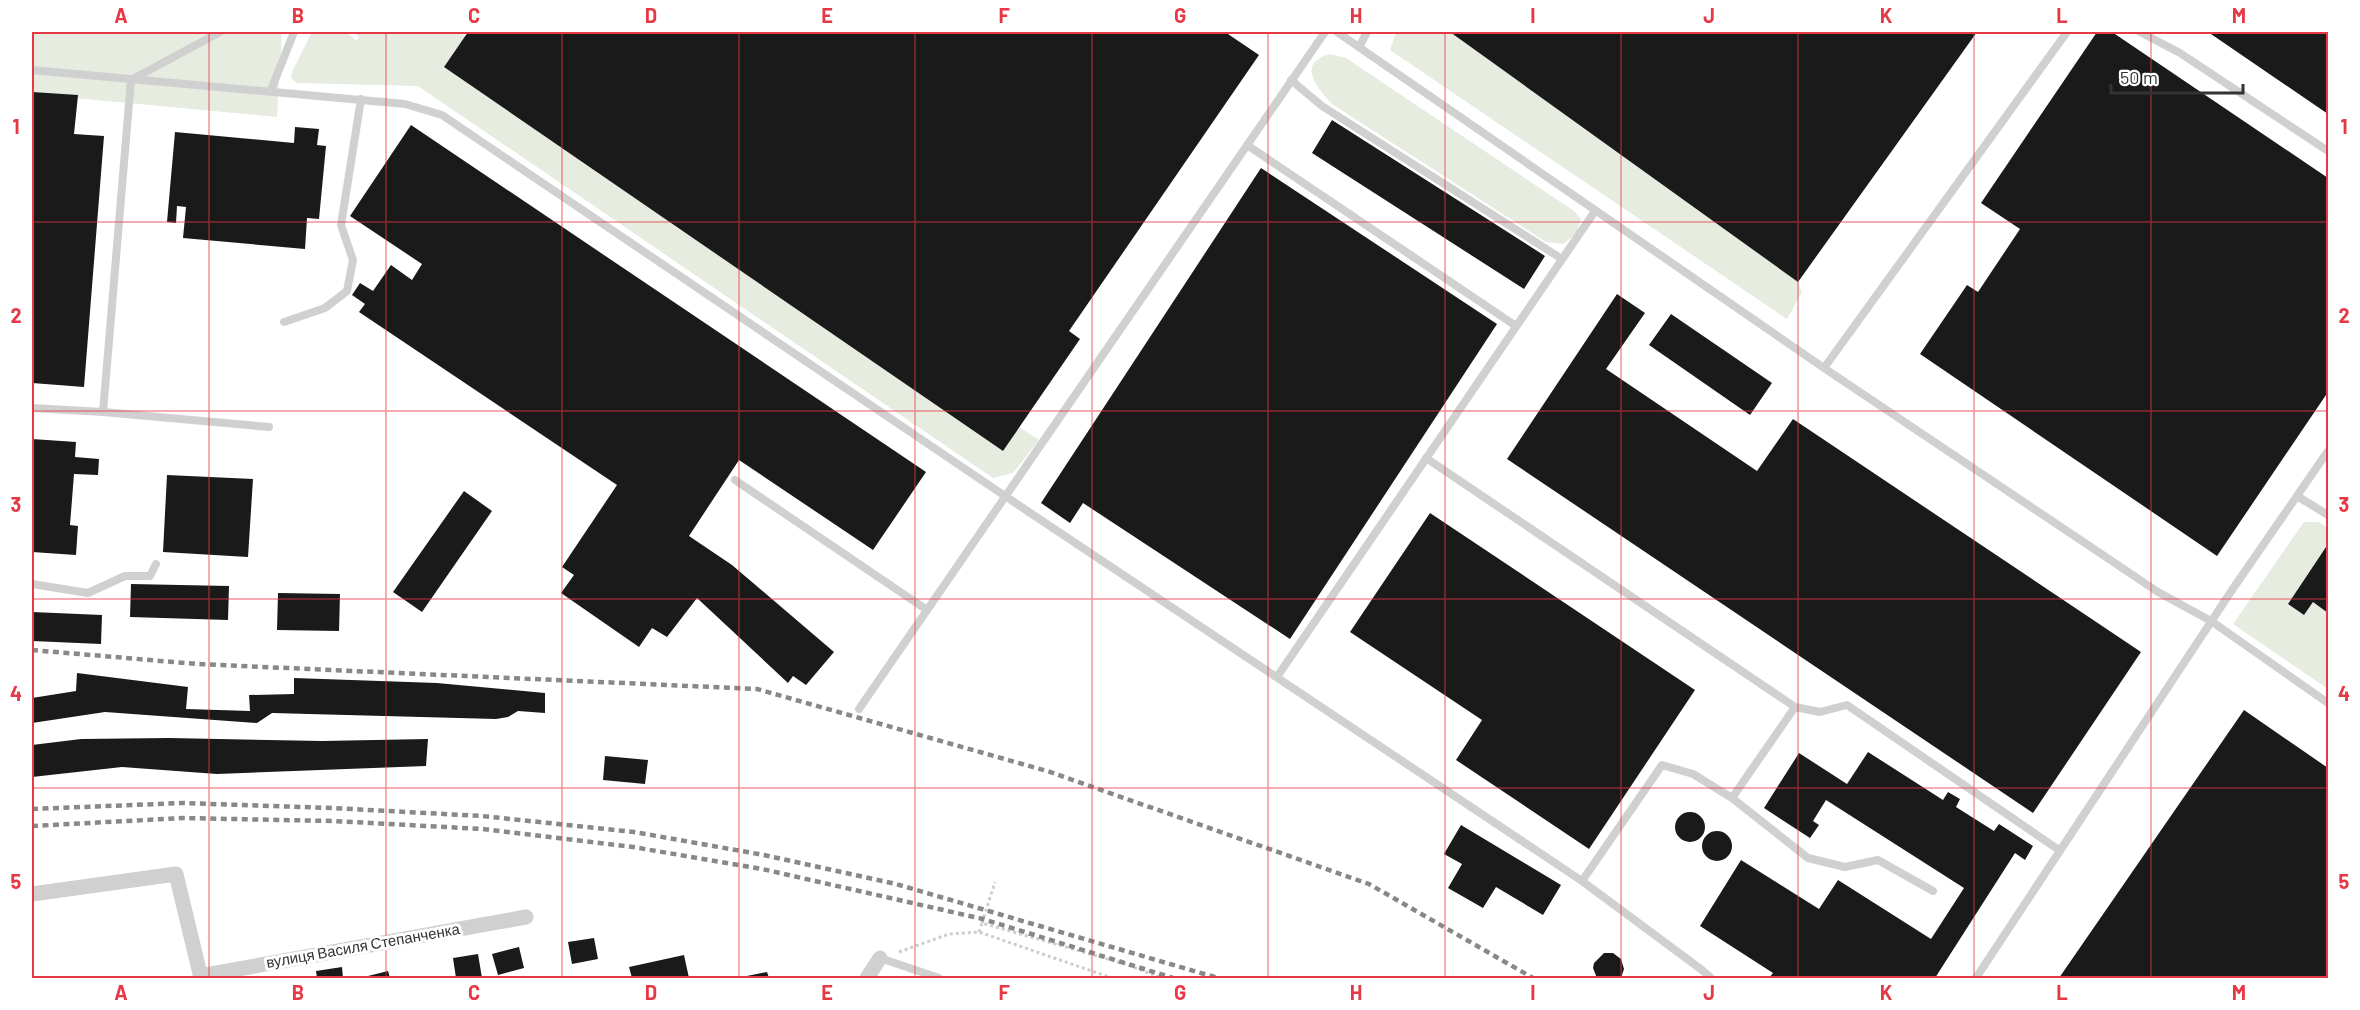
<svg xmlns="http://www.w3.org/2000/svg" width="2360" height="1010" viewBox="0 0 2360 1010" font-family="Barlow,sans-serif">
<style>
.green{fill:#e6ecdf}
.building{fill:#1a1a1a}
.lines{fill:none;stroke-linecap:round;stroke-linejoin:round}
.path{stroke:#cdcdcd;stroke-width:3;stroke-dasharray:3 3;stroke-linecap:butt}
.service{stroke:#d0d0d0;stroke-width:8}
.minor{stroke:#d0d0d0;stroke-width:15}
.rail{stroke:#888;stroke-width:4.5;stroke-dasharray:6 4.5;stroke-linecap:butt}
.grid{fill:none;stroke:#e63946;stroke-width:1.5;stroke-opacity:0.55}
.labels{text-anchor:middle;stroke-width:6;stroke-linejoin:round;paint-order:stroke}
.street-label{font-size:15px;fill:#333;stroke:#fff}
.neatline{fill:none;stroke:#e63946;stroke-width:2}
.grid-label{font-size:20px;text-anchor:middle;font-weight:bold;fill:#e63946}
</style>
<rect width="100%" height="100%" fill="#fff"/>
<path class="green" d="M32,32H282L277,117L32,94Z
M312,32H346L356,40L359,38L355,32H458L465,36L444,67L1003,451L1019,427L1039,440L1013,473L993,478L418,86L297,83L291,78L292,72Z
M1396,32H1450L1798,282L1802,292L1787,319L1390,50Z
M1330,54L1346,58L1574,211L1581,219L1576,234L1563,244L1546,242L1332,104C1318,88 1295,64 1330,54Z
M2304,522H2319L2328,528V544L2288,604L2304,615L2313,602L2328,613V689L2233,624Z"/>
<path class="building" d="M468,32H1225L1259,55L1069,331L1080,339L1003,451L444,67Z
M1450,32H1977L1798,282Z
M2097,32H2112L2328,178V392L2217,556L1920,354L1967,285L1978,292L2020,229L1981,203Z
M2208,32H2328V114Z
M32,92L78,95L74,134L104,136L84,387L32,383Z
M1332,120L1545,256L1524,289L1312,153Z
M411,125L926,472L873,550L739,460L689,536L732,565L834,652L806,685L793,676L788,683L697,598L667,637L652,628L639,647L561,593L574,575L562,567L617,485L359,312L365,304L352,295L360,283L373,291L391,265L412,280L422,264L350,216Z
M295,127L319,129L317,145L326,146L319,219L307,218L305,249L183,238L186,207L177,206L176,223L167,222L175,132L294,143Z
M1261,168L1497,324L1290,639L1083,503L1070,523L1041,503Z
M1617,294L1645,313L1606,369L1757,471L1793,419L2141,652L2033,813L1507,459Z
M1671,314L1772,383L1750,415L1649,345Z
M32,439L76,442L75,457L99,459L98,475L74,474L70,525L78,526L76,555L32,552Z
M167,475L253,479L248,557L163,552Z
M464,491L492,511L422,612L393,592Z
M1430,513L1695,690L1589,849L1456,760L1482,720L1350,632Z
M2328,544V613L2313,602L2304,615L2288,604Z
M131,584L229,586L228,620L130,617Z
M278,593L340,594L339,631L277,630Z
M32,612L102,615L101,644L32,641Z
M77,673L188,687L186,709L250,711L249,695L294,694V678L437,683L545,693V713L518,711L508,717L496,719L272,713L257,723L105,712L32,723V698L76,691Z
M2244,710L2328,768V978H2059Z
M169,738L322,741L428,739L426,766L217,774L122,767L32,777V745L81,739Z
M1868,752L1943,800L1948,792L1960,799L1956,807L1994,831L1999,824L2033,846L2025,860L2015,853L1935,978H1769L1773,973L1700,926L1741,860L1819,909L1838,880L1931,939L1964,888L1826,800L1813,821L1819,825L1810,838L1764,808L1799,753L1847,784Z
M605,756L648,760L645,784L603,780Z
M1675 827a15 15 0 1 1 30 0a15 15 0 1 1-30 0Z
M1461,825L1561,885L1543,915L1496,887L1483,908L1448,888L1462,864L1444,854Z
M1702 846a15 15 0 1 1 30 0a15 15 0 1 1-30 0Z
M594,938L598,959L572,964L568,942Z
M519,947L524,968L498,975L492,954Z
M1604,953H1613L1621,959L1624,969L1621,978H1597L1593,968L1594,963Z
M478,954L482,978H456L453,958Z
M684,955L689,978H632L629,967Z
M342,967L343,978H317L316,971Z
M388,971L390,978H360Z
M767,972L769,978H743L742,977Z"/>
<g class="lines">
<path class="path" d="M982,923L995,882
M979,932L982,923L1125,964L1162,978
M899,952L949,934L979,932L1112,978"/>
<path class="service" d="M1337,32L1824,368L2158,592L2211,621L2328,703
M2140,32L2180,53L2328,151
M1359,47L1367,32
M32,70L405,104L442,115L1005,496L1582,881L1702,970L1711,978
M1291,80L1322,106L1562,259
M271,90L294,32
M1247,145L1516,326
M284,322L325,308L347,291L353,260L341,225L361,99
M1824,368L2067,32
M32,408L103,412L131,80L220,32
M103,412L269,427
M1426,458L1795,707L1820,712L1847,705L2059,850
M735,480L927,610
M2297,496L2328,515
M32,584L88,593L125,576H150L156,564
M1277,677L1595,211
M859,709L1325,32
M1732,798L1795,707
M1582,881L1662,765L1693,774L1732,798L1808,858L1845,867L1878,860L1933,891
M880,958L939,978
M1976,978L2232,590L2328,451"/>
<path class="minor" d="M32,894L176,874L201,978
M200,976L526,917
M867,978L880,958"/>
<path class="rail" d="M32,650L197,664L757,689L1047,771L1369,884L1533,978
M32,809L182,803L332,808L482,816L634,832L764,855L896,884L1218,978
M32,826L183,818L333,821L483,829L633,847L762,869L983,919L1173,978"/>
</g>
<path class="grid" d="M209,32V978M386,32V978M562,32V978M739,32V978M915,32V978M1092,32V978M1268,32V978M1445,32V978M1621,32V978M1798,32V978M1974,32V978M2151,32V978M32,222H2328M32,411H2328M32,599H2328M32,788H2328"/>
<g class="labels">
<g class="street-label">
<text transform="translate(363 946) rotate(-10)" y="5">вулиця Василя Степанченка</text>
</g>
</g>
<rect width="2360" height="1010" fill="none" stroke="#ffffff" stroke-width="66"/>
<path d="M2111 84v9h132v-9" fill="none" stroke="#333333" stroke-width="3"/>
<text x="2120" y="84" font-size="18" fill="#333333" stroke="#ffffff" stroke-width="4.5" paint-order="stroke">50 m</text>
<rect x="33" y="33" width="2294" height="944" class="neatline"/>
<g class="grid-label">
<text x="121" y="23">A</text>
<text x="298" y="23">B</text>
<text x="474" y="23">C</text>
<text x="651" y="23">D</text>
<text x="827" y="23">E</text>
<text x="1004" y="23">F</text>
<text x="1180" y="23">G</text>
<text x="1356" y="23">H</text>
<text x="1533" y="23">I</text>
<text x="1709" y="23">J</text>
<text x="1886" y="23">K</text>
<text x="2062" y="23">L</text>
<text x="2239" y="23">M</text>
<text x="16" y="134">1</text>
<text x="2344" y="134">1</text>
<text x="16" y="323">2</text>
<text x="2344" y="323">2</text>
<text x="16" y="512">3</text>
<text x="2344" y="512">3</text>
<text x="16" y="701">4</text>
<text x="2344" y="701">4</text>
<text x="16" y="889">5</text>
<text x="2344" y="889">5</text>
<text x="121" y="1000">A</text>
<text x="298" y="1000">B</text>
<text x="474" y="1000">C</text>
<text x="651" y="1000">D</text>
<text x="827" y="1000">E</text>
<text x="1004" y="1000">F</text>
<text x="1180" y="1000">G</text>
<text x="1356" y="1000">H</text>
<text x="1533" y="1000">I</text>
<text x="1709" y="1000">J</text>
<text x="1886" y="1000">K</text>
<text x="2062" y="1000">L</text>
<text x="2239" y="1000">M</text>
</g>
</svg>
